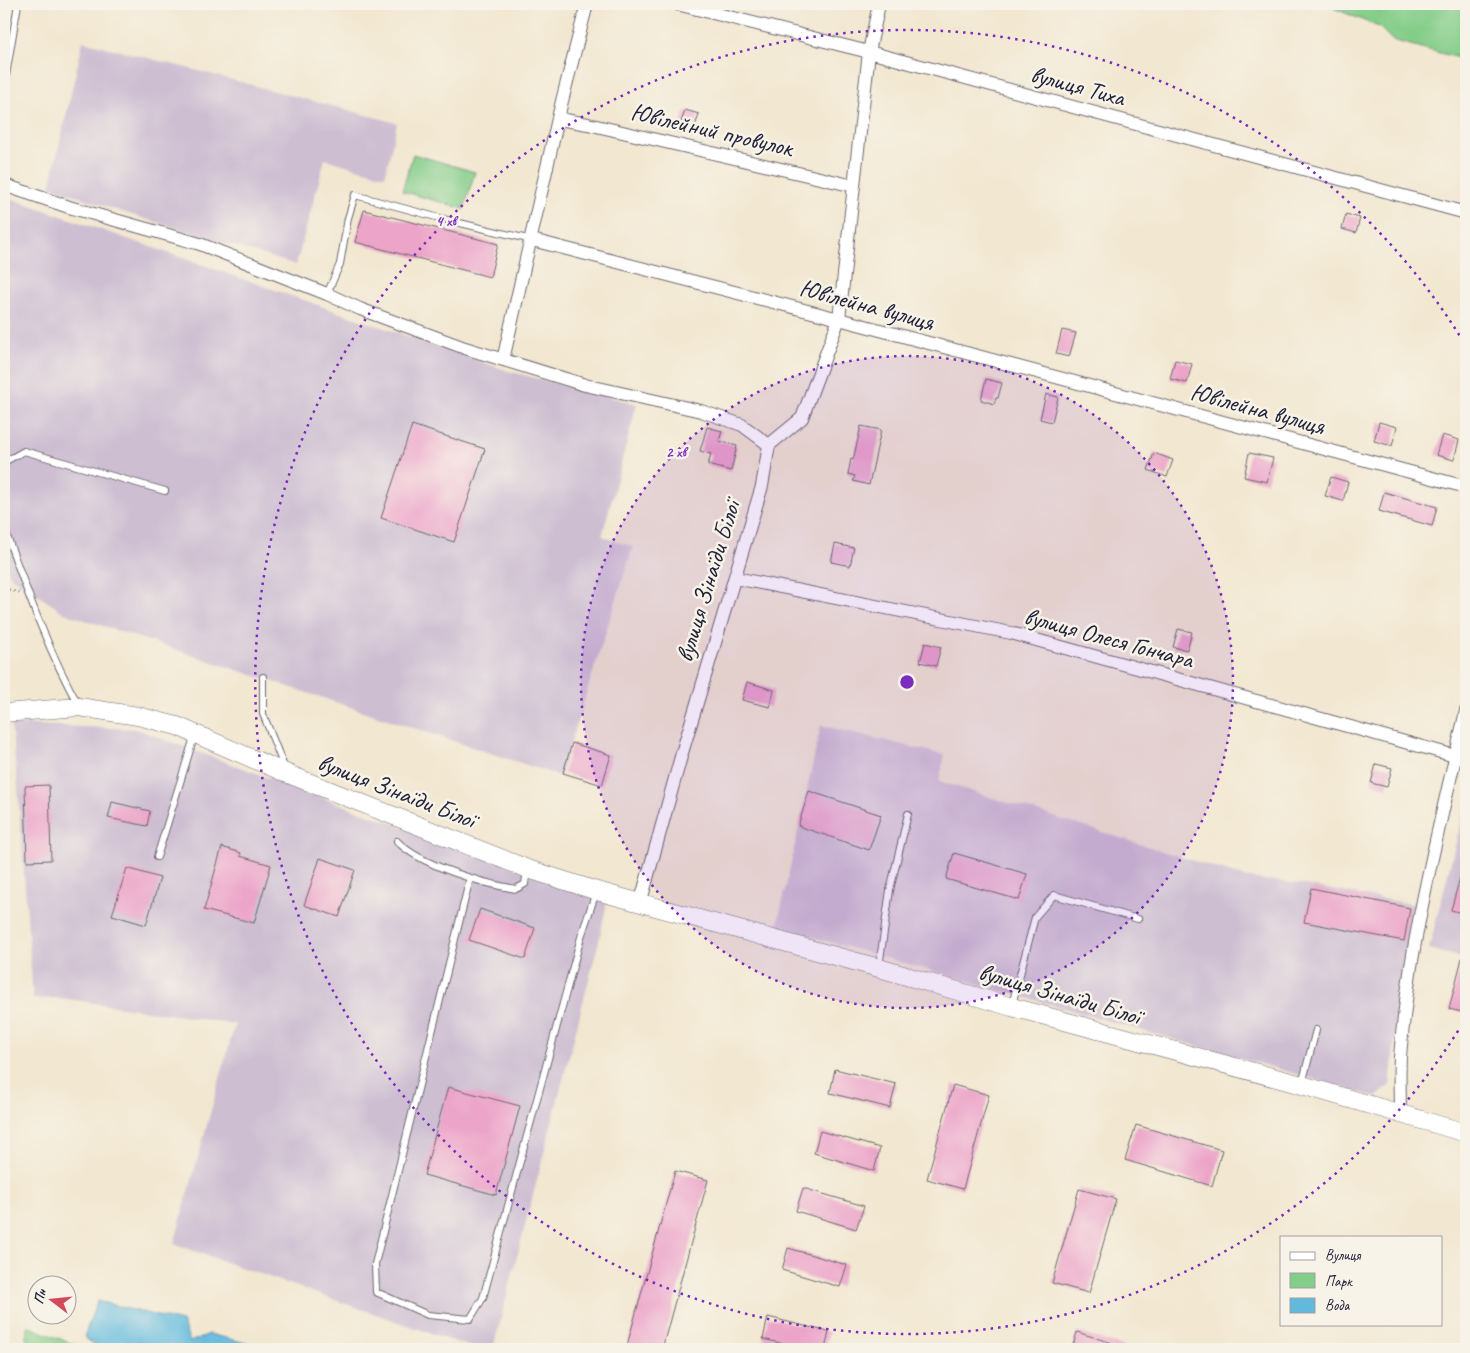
<svg xmlns="http://www.w3.org/2000/svg" width="1470" height="1353" viewBox="0 0 1470 1353" font-family="Caveat,sans-serif">
<style>
.industrial{fill:#cdbed2}
.green{fill:#84cd89;stroke:#537862}
.water{fill:#61bade;stroke:#426e8c}
.building{fill:#eca4c9}
.lines{fill:none;stroke-linecap:round;stroke-linejoin:round}
.lane-casing{stroke:#6b676f;stroke-width:8}
.street-casing{stroke:#6b676f;stroke-width:14}
.secondary-casing{stroke:#6b676f;stroke-width:19}
.path{stroke:#6b676f;stroke-width:2.5;stroke-dasharray:1 4;stroke-linecap:butt}
.lane{stroke:#fff;stroke-width:6}
.street{stroke:#fff;stroke-width:12}
.secondary{stroke:#fff;stroke-width:18}
.ring{fill:none;stroke:#7b2cbf;stroke-width:2.5;stroke-dasharray:2.5 5}
.labels{text-anchor:middle;stroke-width:5;stroke-linejoin:round;paint-order:stroke}
.street-label{font-size:25px;fill:#22223b;stroke:#f7f3e8}
.centre{fill:#7b2cbf;stroke:#f7f3e8;stroke-width:2.5}
.ring-label{font-size:15px;text-anchor:middle;font-weight:bold;fill:#7b2cbf;stroke:#f7f3e8;stroke-width:5;stroke-linejoin:round;paint-order:stroke}
</style>
<rect width="100%" height="100%" fill="#f7f3e8"/>
<filter id="ink" filterUnits="userSpaceOnUse"><feTurbulence type="fractalNoise" baseFrequency=".02" numOctaves="2"/><feDisplacementMap in="SourceGraphic" scale="10" xChannelSelector="R" yChannelSelector="G"/><feConvolveMatrix kernelMatrix="1 2 1 2 8 2 1 2 1" color-interpolation-filters="sRGB"/></filter>
<filter id="wash" filterUnits="userSpaceOnUse"><feTurbulence type="fractalNoise" baseFrequency=".0096" numOctaves="4" result="noise"/><feDisplacementMap in="SourceGraphic" scale="20" xChannelSelector="R" yChannelSelector="G"/><feGaussianBlur stdDeviation="1.12" result="paint"/><feColorMatrix in="noise" values="0 0 0 0 0 0 0 0 0 0 0 0 0 0 0 0 0 1.4 0 .05"/><feComposite in="paint" operator="in"/></filter>
<g filter="url(#wash)">
<rect width="100%" height="100%" fill="#f2e7d0"/>
<path class="industrial" d="M83,41L397,123L385,176L325,159L296,265L113,209L50,186Z
M4,196L508,371L637,404L602,536L633,547L560,776L64,613L11,577L4,564Z
M11,724L136,729L607,902L599,941L493,1349H476L174,1244L235,1024L61,998L33,999L18,789Z
M821,725L945,755L939,781L1248,878L1299,884L1417,905L1395,1041L1390,1085L1377,1097L777,927Z
M1466,802V959L1429,949Z"/>
<path class="green" d="M1324,4H1466V60L1392,40L1379,27Z
M413,154L475,172L464,209L402,191Z
M27,1326L86,1349H26Z"/>
<path class="water" d="M97,1301L182,1322L190,1342L209,1334L271,1349H105L97,1347L84,1337Z"/>
<g id="blocks">
<path class="building" d="M685,110L699,114L692,136L678,132Z
M364,210L498,244L490,277L355,242Z
M1346,214L1360,218L1356,233L1342,229Z
M1062,330L1076,333L1069,357L1056,354Z
M1175,360L1192,364L1187,383L1170,379Z
M986,379L1002,383L998,398H996L994,404L981,400Z
M1046,394L1058,397L1052,422L1040,419Z
M1379,422L1397,427L1392,446L1374,441Z
M412,425L485,449L454,542L381,518Z
M861,426L881,430L869,485L853,481L855,476L848,474L851,459L853,460Z
M707,427L722,431L719,441L737,446L731,471L708,465L711,454L700,451Z
M1442,435L1459,440L1454,460L1436,455Z
M1154,453L1173,460L1167,477L1148,470Z
M1249,453L1273,458L1267,482L1244,477Z
M1331,477L1348,482L1343,501L1325,496Z
M1384,492L1437,507L1432,526L1379,511Z
M835,544L854,548L850,566L831,562Z
M1178,629L1192,632L1187,650L1173,647Z
M925,643L941,647L936,666L920,662Z
M747,682L774,690L770,707L742,700Z
M572,743L611,755L602,785L563,773Z
M1376,764L1392,768L1387,787L1371,783Z
M49,785L51,860L27,861L25,786Z
M809,791L881,815L869,850L798,826Z
M112,802L150,811L147,826L108,818Z
M222,847L241,853L240,856L271,865L254,923L204,910Z
M954,853L1027,874L1019,900L946,879Z
M320,858L355,870L339,917L304,905Z
M1463,867H1466V914L1451,910Z
M127,868L160,878L146,925L112,915Z
M1311,888L1410,908L1404,941L1304,922Z
M480,909L535,928L525,959L469,940Z
M1462,958L1466,959V1013L1449,1009Z
M835,1069L896,1084L890,1108L830,1093Z
M953,1085L989,1095L963,1189L927,1179Z
M448,1087L520,1106L496,1195L424,1175Z
M1136,1125L1222,1150L1212,1186L1125,1160Z
M820,1131L880,1148L874,1171L814,1153Z
M675,1171L708,1180L662,1349H626Z
M803,1188L864,1206L856,1229L796,1211Z
M1079,1189L1116,1199L1089,1293L1052,1283Z
M788,1248L847,1265L840,1287L782,1270Z
M768,1317L829,1332L825,1349H805L763,1339Z
M1077,1332L1125,1347L1124,1349H1072Z"/>
</g>
</g>
<g filter="url(#ink)">
<use href="#blocks" fill-opacity="0" stroke="#6b676f" stroke-width="1"/>
<g class="lines">
<g class="lane-casing">
<path id="lane" d="M4,87L18,4
M327,294L340,264L348,218L355,195L447,220L532,240
M4,466L6,461L24,451L165,491
M4,528C26,588 47,649 79,706
M263,677V714L285,769
M397,841C419,865 484,884 516,889L525,884L527,870
M157,857L195,734
M470,878L375,1264L376,1292L428,1315L470,1319L483,1298L581,937L596,892
M879,967L890,890L908,814
M1012,1005L1035,917L1054,895L1138,919
M1302,1084L1316,1030"/>
</g>
<g class="street-casing">
<path id="street" d="M677,4L869,52L1466,213
M559,119L588,124L854,186
M4,185L69,207L200,244L327,294L360,309L465,348L585,385L701,411L742,425L769,445
M532,240L839,319L1466,487
M503,360L562,101L587,4
M769,445L802,418L839,319L869,52L879,4
M735,578L1011,633L1466,759
M640,904L682,753L762,486L769,445
M1400,1114C1400,1095 1399,1076 1400,1057C1409,940 1440,825 1466,711"/>
</g>
<g class="secondary-casing">
<path id="secondary" d="M4,713L79,707L138,716L177,726L288,774L528,869L597,891L879,968L1012,1007L1302,1085L1466,1133"/>
</g>
<path class="path" d="M4,588L19,593"/>
<use href="#lane" class="lane"/>
<use href="#street" class="street"/>
<use href="#secondary" class="secondary"/>
</g>
</g>
<circle cx="907" cy="682" r="326" fill="#7b2cbf" fill-opacity=".12"/>
<g class="ring">
<circle cx="907" cy="682" r="326"/>
<path d="M1466 1018A652 652 0 1 1 1466 346"/>
</g>
<g class="labels">
<g class="street-label">
<text transform="translate(1078 85) rotate(15)" y="9">вулиця Тиха</text>
<text transform="translate(712 129) rotate(13)" y="9">Ювілейний провулок</text>
<text transform="translate(867 304) rotate(15)" y="9">Ювілейна вулиця</text>
<text transform="translate(1258 408) rotate(15)" y="9">Ювілейна вулиця</text>
<text transform="translate(707 581) rotate(-73)" y="9">вулиця Зінаїди Білої</text>
<text transform="translate(1109 637) rotate(15)" y="9">вулиця Олеся Гончара</text>
<text transform="translate(397 790) rotate(21)" y="9">вулиця Зінаїди Білої</text>
<text transform="translate(1060 993) rotate(16)" y="9">вулиця Зінаїди Білої</text>
</g>
</g>
<circle cx="907" cy="682" r="8" class="centre"/>
<g class="ring-label">
<text x="446" y="226">4 хв</text>
<text x="676" y="457">2 хв</text>
</g>
<rect width="1470" height="1353" fill="none" stroke="#f7f3e8" stroke-width="20"/>
<rect x="1280" y="1236" width="162" height="90" fill="#f7f3e8" stroke="#a29fa3"/>
<rect x="1290" y="1252" width="25" height="8" fill="#ffffff" stroke="#a29fa3"/>
<text x="1325" y="1260" font-size="15" fill="#22223b">Вулиця</text>
<rect x="1290" y="1273" width="25" height="15" fill="#84cd89" stroke="#a29fa3"/>
<text x="1325" y="1286" font-size="15" fill="#22223b">Парк</text>
<rect x="1290" y="1298" width="25" height="15" fill="#61bade" stroke="#a29fa3"/>
<text x="1325" y="1310" font-size="15" fill="#22223b">Вода</text>
<g transform="translate(52 1300) rotate(286)"><circle r="24" fill="#f7f3e8" stroke="#a29fa3"/>
<path d="M0-4L9 19L0 12L-9 19Z" fill="#d1495b"/>
<text y="-8" font-size="14" font-weight="bold" text-anchor="middle" fill="#22223b">Пн</text>
</g>
</svg>
